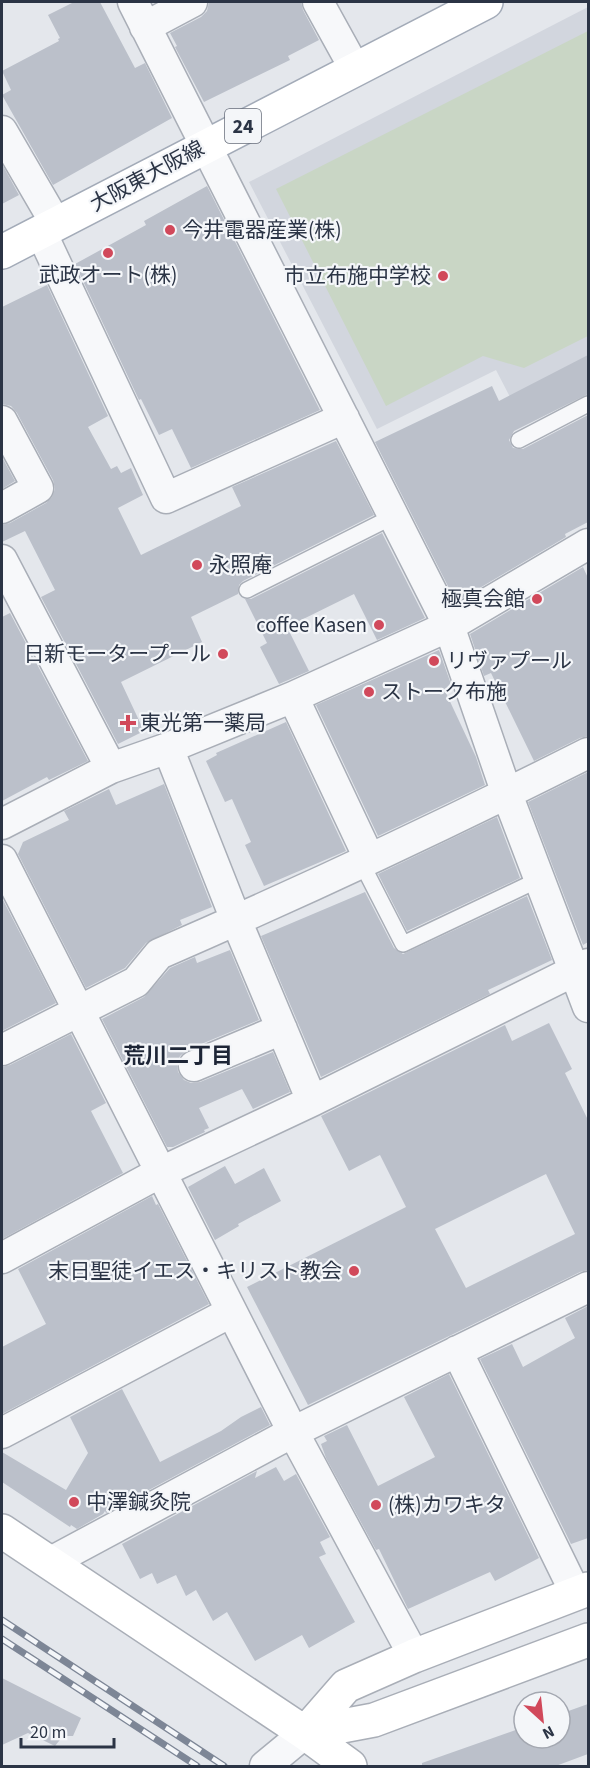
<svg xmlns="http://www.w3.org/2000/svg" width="590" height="1768" viewBox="0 0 590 1768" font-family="'Source Sans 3','Noto Sans JP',sans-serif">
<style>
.built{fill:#d2d6de}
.green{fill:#c9d6c5}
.building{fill:#bbc0ca;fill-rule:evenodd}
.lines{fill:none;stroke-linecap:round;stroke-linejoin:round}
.lane-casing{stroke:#a9aeb7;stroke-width:18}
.street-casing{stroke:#a9aeb7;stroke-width:33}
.secondary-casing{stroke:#a9aeb7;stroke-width:36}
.primary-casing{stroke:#a3abb8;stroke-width:36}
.lane{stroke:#f7f8fa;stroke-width:15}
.street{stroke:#f7f8fa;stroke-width:30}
.secondary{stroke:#fff;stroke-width:33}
.primary{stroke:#fff;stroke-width:33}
.rail-casing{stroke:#7d8696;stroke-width:7}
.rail{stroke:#f4f6f9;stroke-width:4.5;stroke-dasharray:14;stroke-linecap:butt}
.poi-dot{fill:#d1495b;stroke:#f4f6f9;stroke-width:2}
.labels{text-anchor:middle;stroke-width:4.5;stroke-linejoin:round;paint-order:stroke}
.shield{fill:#f4f6f9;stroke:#676e7b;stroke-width:1.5}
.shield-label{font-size:20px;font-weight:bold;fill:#2b3445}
.street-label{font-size:21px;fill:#2b3445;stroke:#f4f6f9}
.poi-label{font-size:21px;fill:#2b3445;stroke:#f4f6f9;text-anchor:start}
.neighbourhood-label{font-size:22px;font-weight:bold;fill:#1d2536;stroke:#f4f6f9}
</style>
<rect width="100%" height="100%" fill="#e4e7ec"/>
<path class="built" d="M588,7V383L521,418L496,370L377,429L249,182Z"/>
<path class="green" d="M588,31V336L524,368L483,356L386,406L276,189Z"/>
<path class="building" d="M74,2H100L135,68L145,63L172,118L53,185L2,95L11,90L2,71L59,41L58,39L60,38L48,15Z
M209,2H301L303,10L319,40L288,56L290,60L204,102L175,47L177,46L170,33L201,17L207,11Z
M2,164L19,195L2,204Z
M207,186L320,410L191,468L172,429L159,435L141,399L139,400L75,264L146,225L144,221Z
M47,285L108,416L88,427L111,469L117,466L121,473L131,468L143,495L118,508L141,555L241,506L232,487L336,441L374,515L243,581L239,585L238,594L191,617L202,642L121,682L144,731L118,744L41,597L55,590L25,531L2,542V525L10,523L46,503L52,497L55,489L53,480L17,413L11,406L2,404V307Z
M588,355V394L514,431L509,440L513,448L523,449L588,415V522L565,534L566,537L456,602L375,442L492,386L499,401Z
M2,457L15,481L2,489Z
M382,533L425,618L377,640L354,594L287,627L309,671L279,684L260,647L267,643L245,599H251Z
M583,567L588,578V736L580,738L534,761L491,673L484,676L470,634Z
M10,613L88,761L49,780L47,777L2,801V617Z
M439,650L453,690L446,693L476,757L485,785L378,836L316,705Z
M286,722L346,851L264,886L245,845L251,842L232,799L225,802L206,761L217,755L216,753Z
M588,772V942L583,945L528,802Z
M164,784L212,907L180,920L182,925L146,943L125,968L86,988L18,854L23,842L69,820L64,811L109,789L116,805Z
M497,817L520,878L407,931L378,874Z
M365,892L394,948L403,954L527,896L552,960L488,990L490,994L321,1077L261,936Z
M2,898L56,1003L2,1031Z
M230,950L259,1020L187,1050L180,1056L177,1063L178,1072L184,1080L191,1083L200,1082L273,1052L290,1092L253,1109L242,1089L199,1108L209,1128L204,1130L205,1132L173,1147H167L102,1019L144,997L170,968L195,957L197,963Z
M549,1023L572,1069L565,1073L588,1120V1270L580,1272L308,1405L247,1287L406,1207L380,1155L349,1171L321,1116L505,1025L512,1041ZM546,1174L575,1234L466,1288L435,1229Z
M71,1034L106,1103L91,1111L123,1173L2,1239V1067L10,1065Z
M225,1166L235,1184L264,1168L281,1201L238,1224L239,1226L215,1240L188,1187Z
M152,1196L156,1205L158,1204L209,1304L2,1414V1347L46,1324L18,1269Z
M588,1306V1538L571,1544L480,1359L512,1344L523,1367L575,1338L565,1318Z
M449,1374L539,1558L495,1581L490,1572L408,1609L379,1549L376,1550L326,1458L321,1444L327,1441L324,1436L347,1425L378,1486L435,1457L404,1397Z
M122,1389L160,1462L221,1431L241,1417L261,1407L270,1425L106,1513L105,1511L103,1514L77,1529L71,1525L70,1527L2,1482V1452L66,1490L88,1453L70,1417Z
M276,1467L284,1481L296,1474L330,1537L320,1542L326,1554L319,1557L355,1622L309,1648L302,1635L255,1661L227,1612L213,1621L196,1590L186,1596L176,1575L157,1584L152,1573L140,1579L122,1544L257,1471L255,1478Z
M2,1678L81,1718L73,1736H63L55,1746L28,1733L2,1745Z
M588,1704V1754L553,1767H422V1763L524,1727V1738H560V1714Z"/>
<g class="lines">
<g class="lane-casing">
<path id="lane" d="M519,440L588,404
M247,590L394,516
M361,862L403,944L540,879"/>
</g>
<g class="street-casing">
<path id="street" d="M133,2L449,626L507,794L588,1007
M318,2L355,69
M145,27L192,2
M2,131L56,224
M41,232L166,498L344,418
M2,421L38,488L2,508
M2,560L111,768
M293,697L369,858
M168,748L236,920L312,1101
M2,824L111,768L168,748L293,697L449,626L588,544
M2,860L293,1432L414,1656
M2,1050L136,982L159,954C304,891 447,824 588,753
M194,1066L282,1029
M2,1258L159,1173L312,1101L588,964
M457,1351L576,1594
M2,1433L231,1312
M49,1563L293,1432L588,1287
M265,1766L305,1733"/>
</g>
<g class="secondary-casing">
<path id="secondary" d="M2,1531L305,1733L350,1766
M305,1733L346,1686L414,1656L588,1589
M305,1733L374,1720L588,1640"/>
</g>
<g class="primary-casing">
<path id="primary" d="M2,252L486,2"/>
</g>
<use href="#lane" class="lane"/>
<use href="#street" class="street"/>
<use href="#secondary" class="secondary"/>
<use href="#primary" class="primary"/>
<g class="rail-casing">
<path id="rail" d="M2,1620L224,1766
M2,1639L197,1766"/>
</g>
<use href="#rail" class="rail"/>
</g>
<g class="poi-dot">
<circle cx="170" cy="230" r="6"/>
<circle cx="108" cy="253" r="6"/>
<circle cx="443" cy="276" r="6"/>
<circle cx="197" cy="565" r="6"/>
<circle cx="537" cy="599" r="6"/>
<circle cx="379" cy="625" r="6"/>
<circle cx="223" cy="654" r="6"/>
<circle cx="434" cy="661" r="6"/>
<circle cx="369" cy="692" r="6"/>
<path d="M125 714h6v6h6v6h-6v6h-6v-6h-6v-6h6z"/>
<circle cx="354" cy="1271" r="6"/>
<circle cx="74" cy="1502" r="6"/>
<circle cx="376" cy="1505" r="6"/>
</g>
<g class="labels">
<rect class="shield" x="225" y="109" width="36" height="34" rx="4.5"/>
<g class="shield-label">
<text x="243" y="133">24</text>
</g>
<g class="street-label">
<text transform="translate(147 176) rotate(-28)" y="7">大阪東大阪線</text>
</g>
<g class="poi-label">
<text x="182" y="237">今井電器産業(株)</text>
<text x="108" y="282" text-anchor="middle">武政オート(株)</text>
<text x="431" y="283" text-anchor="end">市立布施中学校</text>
<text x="209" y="572">永照庵</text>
<text x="525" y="606" text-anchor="end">極真会館</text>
<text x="367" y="632" text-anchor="end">coffee Kasen</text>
<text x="211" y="661" text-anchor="end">日新モータープール</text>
<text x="446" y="668">リヴァプール</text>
<text x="381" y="699">ストーク布施</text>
<text x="140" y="730">東光第一薬局</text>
<text x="342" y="1278" text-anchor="end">末日聖徒イエス・キリスト教会</text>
<text x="86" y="1509">中澤鍼灸院</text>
<text x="388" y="1512">(株)カワキタ</text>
</g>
<g class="neighbourhood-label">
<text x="178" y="1063">荒川二丁目</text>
</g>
</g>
<rect width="590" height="1768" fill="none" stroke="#2b3445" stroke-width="6"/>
<g transform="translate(542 1720) rotate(153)"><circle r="28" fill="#f4f6f9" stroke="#a4a8b1" stroke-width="1.5"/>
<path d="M0-4.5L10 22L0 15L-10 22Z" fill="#d1495b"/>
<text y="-9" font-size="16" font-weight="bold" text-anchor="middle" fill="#2b3445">N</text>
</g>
<path d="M21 1738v9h93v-9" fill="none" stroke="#2b3445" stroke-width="3"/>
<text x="30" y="1738" font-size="18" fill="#2b3445" stroke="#f4f6f9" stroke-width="4.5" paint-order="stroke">20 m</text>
</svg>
